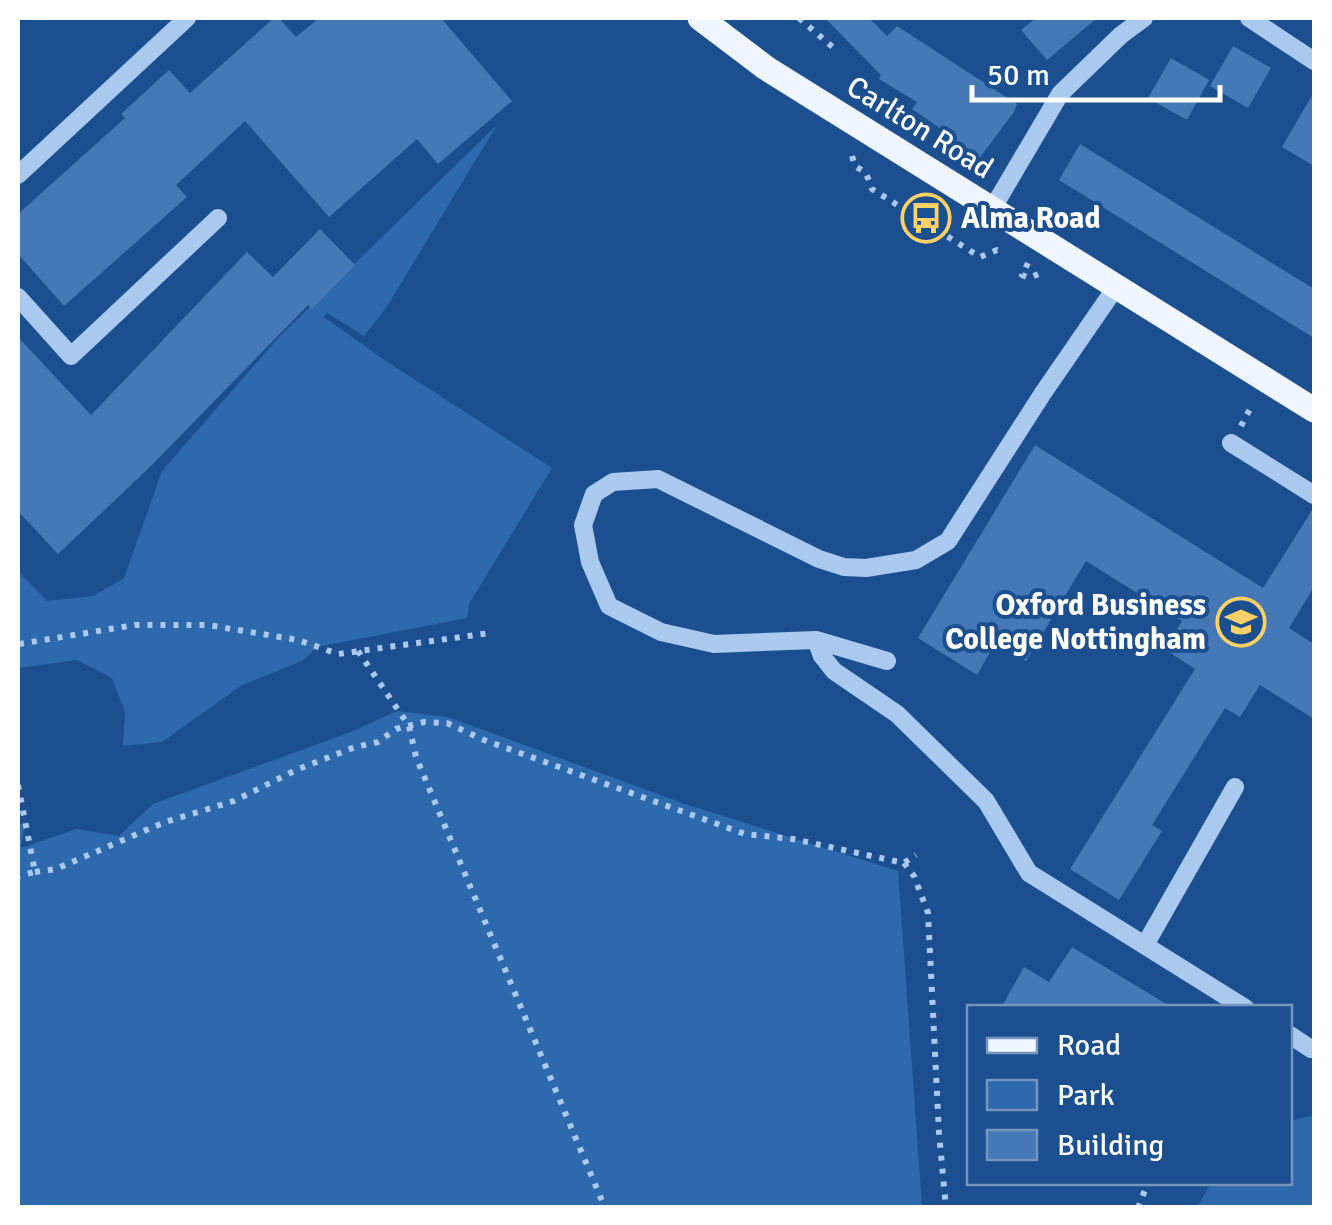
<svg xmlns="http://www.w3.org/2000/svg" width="1332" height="1225" viewBox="0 0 1332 1225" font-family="Signika,sans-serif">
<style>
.green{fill:#2e69ad}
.building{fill:#4478b7}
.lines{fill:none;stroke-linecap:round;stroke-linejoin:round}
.path{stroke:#a9c9ee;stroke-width:6;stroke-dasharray:5 8;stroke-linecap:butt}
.minor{stroke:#a9c9ee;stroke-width:18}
.major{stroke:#f0f6ff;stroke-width:25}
.labels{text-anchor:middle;stroke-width:8;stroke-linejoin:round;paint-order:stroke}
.street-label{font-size:30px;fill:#fff;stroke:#1b4f8f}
.poi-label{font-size:30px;font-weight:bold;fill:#fff;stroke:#1b4f8f;text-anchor:start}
</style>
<rect width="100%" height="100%" fill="#1b4f8f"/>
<path class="green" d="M497,125L386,308L364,336L327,313L324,317L383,359L552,468L469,604L467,618L317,647L302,661L242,685L162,742L123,746L125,712L112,678L77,660L18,668V571L47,601L93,596L124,578L162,471L279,337Z
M397,711L448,717L685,804L898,871L922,1207H18V827L25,821L21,848L77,829L119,836L153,804L351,732Z
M1314,1115V1207H1197L1211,1183L1290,1182V1121Z"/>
<path class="building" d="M274,18H279L296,37L319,18H441L512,101L438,164L417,139L329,217L245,121L176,185L187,197L64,306L18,254V214L125,118L121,114L169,70L190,93Z
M825,18H869L887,36L897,26L1017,104L1014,112L978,160L948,137L950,135L912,109L917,102L879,79L881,75Z
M1036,18H1097L1047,60L1021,30Z
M1233,46L1271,68L1248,108L1210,86Z
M1171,58L1209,80L1187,120L1148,98Z
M1314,92V166L1282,147Z
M1080,144L1314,289V338L1059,180Z
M320,229L355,265L312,309L308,305L150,467L58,554L18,511V337L91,415L247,252L273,277Z
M1035,445L1263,588L1314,507V587L1289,628L1314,644V719L1260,685L1240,717L1225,708L1152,825L1162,831L1119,900L1070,869L1195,669L1164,649L1182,621L1086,561L1026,661L996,642L977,675L918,638Z
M1072,947L1173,1008H1001L1024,967L1049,982Z"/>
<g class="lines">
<path class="path" d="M799,18L837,51
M852,156L855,166L866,173L872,189L980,257L997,250L1002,252
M1028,263L1022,275L1029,278L1041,273
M1241,426L1250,409
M19,644L135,625H208L298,640L338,654L490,633
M358,651L409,726L416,757L605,1208
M18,785L35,872L18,876
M904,863L914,876L928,913L939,1133L946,1208
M35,872L56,869L165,822L234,801L296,770L355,747L378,742L396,729L424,722L447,723L484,740L745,834L793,839L904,863L916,855
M1138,1208L1146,1187"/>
<path class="minor" d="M1249,18L1314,61
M18,175L187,18
M991,211L1060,94L1121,35L1144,18
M1116,287L1043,393L948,541L916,560L866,568L844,567L819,559L658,479L613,482L594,494L583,525L590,562L609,606L661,632L714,644L816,640L822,656L834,671L897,714L986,801L1029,873L1245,1008
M18,297L71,356L218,218
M1231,443L1314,495
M816,640L887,661
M1145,945L1235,787
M1290,1035L1311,1049"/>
<path class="major" d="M700,18L766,68L1314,410"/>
</g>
<defs>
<g id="bus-ring" transform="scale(2.5)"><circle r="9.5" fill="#1b4f8f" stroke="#ffd166" stroke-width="1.5"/><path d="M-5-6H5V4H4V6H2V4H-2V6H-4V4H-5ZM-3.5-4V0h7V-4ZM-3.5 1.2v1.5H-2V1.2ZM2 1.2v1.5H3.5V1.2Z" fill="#ffd166"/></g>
<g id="university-ring" transform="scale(2.5)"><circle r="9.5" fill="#1b4f8f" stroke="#ffd166" stroke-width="1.5"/><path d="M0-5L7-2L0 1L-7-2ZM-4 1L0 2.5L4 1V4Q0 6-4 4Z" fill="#ffd166"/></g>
</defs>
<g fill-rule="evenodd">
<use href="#bus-ring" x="926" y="218"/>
<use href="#university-ring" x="1241" y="622"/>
</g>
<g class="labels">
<g class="street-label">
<text transform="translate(920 127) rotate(32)" y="10">Carlton Road</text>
</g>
<g class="poi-label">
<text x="961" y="228">Alma Road</text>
<text x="1206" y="615" text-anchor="end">Oxford Business<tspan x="1206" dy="34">College Nottingham</tspan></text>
</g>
</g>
<rect width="1332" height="1225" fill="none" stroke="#ffffff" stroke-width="40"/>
<rect x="967" y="1005" width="325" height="180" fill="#1b4f8f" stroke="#7695bc" stroke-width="2.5"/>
<rect x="987" y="1038" width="50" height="15" fill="#f0f6ff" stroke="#7695bc" stroke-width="2.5"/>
<text x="1057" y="1055" font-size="30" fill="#ffffff">Road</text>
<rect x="987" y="1080" width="50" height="30" fill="#2e69ad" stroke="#7695bc" stroke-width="2.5"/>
<text x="1057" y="1105" font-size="30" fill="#ffffff">Park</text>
<rect x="987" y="1130" width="50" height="30" fill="#4478b7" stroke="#7695bc" stroke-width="2.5"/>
<text x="1057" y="1155" font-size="30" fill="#ffffff">Building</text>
<path d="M972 85v15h248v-15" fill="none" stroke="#ffffff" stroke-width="5"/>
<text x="987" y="85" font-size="30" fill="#ffffff" stroke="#1b4f8f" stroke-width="8" paint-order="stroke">50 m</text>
</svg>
